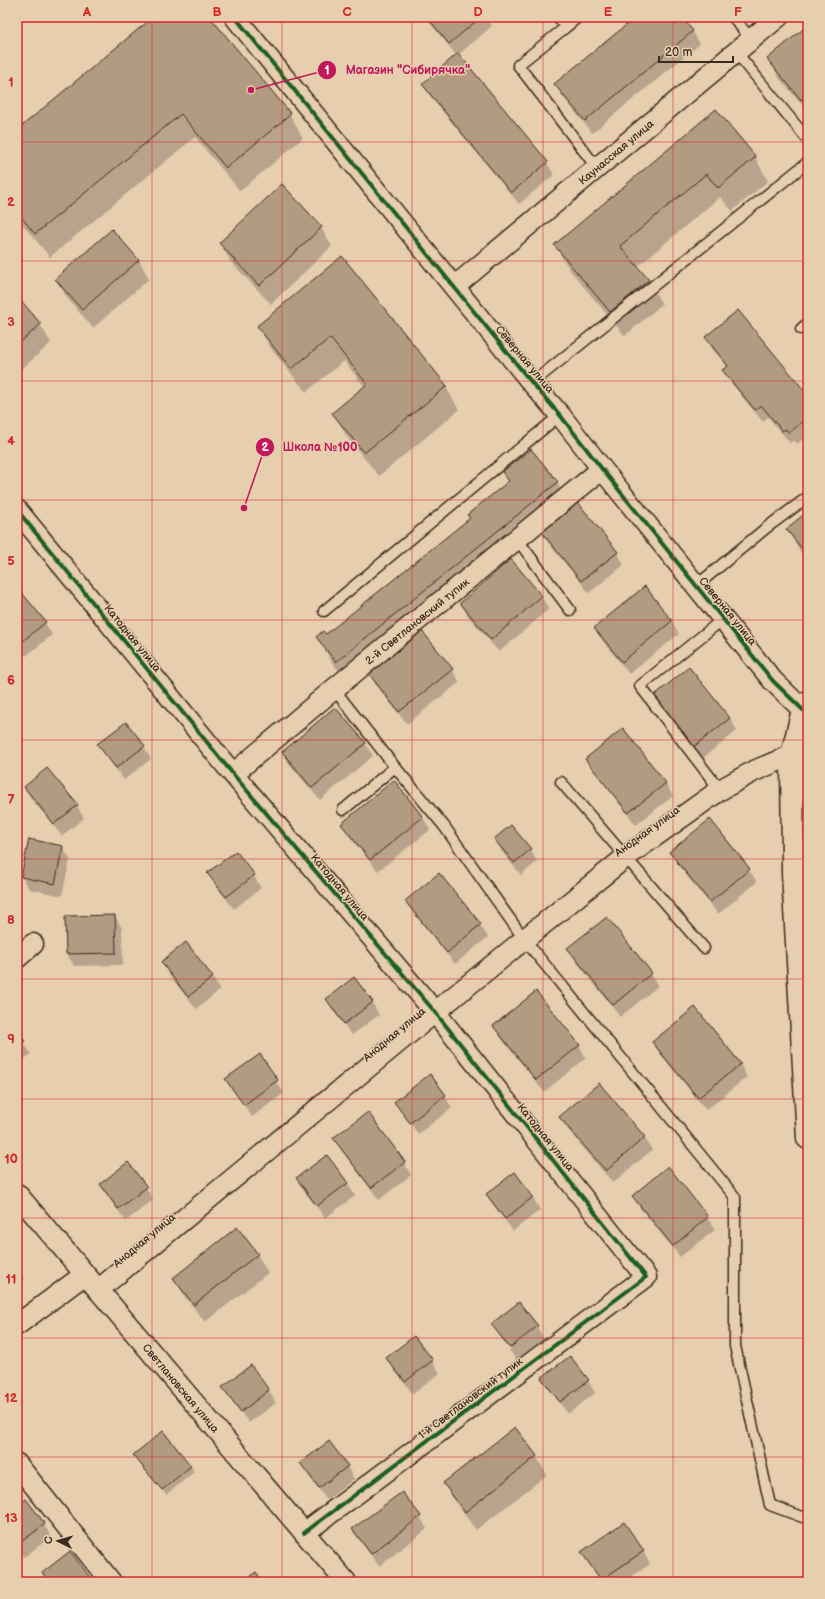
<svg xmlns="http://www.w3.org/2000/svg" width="825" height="1599" viewBox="0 0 825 1599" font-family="'Balsamiq Sans',sans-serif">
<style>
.shadow{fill:#0003}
.building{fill:#b39b82;stroke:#3b2a1e}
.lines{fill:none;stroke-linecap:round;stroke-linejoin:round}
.service-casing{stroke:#3b2a1e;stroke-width:13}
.minor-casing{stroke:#3b2a1e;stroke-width:23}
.secondary-casing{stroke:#3b2a1e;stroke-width:25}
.service{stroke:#e7ceaf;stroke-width:10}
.minor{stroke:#e7ceaf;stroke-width:20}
.secondary{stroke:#e7ceaf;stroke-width:22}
.cycleway-casing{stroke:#e7ceaf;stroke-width:6}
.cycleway{stroke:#1b5e20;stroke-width:4}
.grid{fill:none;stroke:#d62828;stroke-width:1;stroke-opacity:0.55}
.labels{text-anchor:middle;stroke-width:3;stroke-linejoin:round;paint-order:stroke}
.street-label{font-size:11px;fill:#3b2a1e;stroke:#e7ceaf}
.leader{fill:none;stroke:#c2185b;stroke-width:1.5}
.callout-dot{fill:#c2185b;stroke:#e7ceaf;stroke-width:1.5}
.mark-label{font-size:12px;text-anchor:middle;font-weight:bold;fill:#fff}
.callout-label{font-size:12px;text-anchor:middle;font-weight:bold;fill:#c2185b;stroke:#e7ceaf;stroke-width:3;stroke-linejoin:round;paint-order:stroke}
.neatline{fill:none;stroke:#d62828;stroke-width:1.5}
.grid-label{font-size:13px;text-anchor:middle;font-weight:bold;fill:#d62828}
</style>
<rect width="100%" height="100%" fill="#e7ceaf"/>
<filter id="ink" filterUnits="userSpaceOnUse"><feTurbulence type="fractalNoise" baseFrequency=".025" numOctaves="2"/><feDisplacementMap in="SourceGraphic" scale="8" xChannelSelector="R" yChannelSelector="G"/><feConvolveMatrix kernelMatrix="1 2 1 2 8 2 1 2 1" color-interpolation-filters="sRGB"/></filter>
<g filter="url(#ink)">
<path class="shadow" d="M155,17H209L290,115L303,138L240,191L195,137L50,257L17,218V131Z
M425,17H487L492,26L458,55L547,163L554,175L519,204L430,96L423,84L457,56Z
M579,17H587L582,21Z
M637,17H680L693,32L700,44L592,133L563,97L556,84Z
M808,26V112L779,78L769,59Z
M716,111L755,157L768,181L732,211L720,197L637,267L648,281L662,304L625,336L569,269L555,245Z
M282,186L321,228L332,246L271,304L231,262L220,243Z
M112,230L139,260L149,279L93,328L67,298L56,279Z
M342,258L446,387L459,410L379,476L347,437L334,413L365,387L344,361L306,392L272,350L258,326Z
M17,298L40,324L51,343L17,373Z
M706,338L808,397V435L797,444L794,440L790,443L768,417L763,422L731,383L724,371L728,367L713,350Z
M504,472L557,483L570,505L617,552L624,565L589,593L547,541L541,531L350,685L331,661L317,637L326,636L471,519L509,482Z
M808,512V562L801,553L787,529Z
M511,561L541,597L549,609L499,652L468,616L461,604Z
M645,588L672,621L679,634L629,674L602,640L595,628Z
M17,589L45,623L52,635L26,656L17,645Z
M422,632L452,670L460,682L407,724L377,687L370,675Z
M659,711L730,718L737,731L699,761Z
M623,730L666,784L673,796L636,825L594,771L586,759Z
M365,743L373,756L320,800L290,765L283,753Z
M99,744L144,747L151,759L124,780L106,756Z
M25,788L77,806L84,818L62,836L32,800Z
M423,817L430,830L378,871L349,836L342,824Z
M710,821L749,870L757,882L718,914L678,865L671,852Z
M495,840L530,849L537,862L521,875L502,852Z
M62,846L70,859L62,896L29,889L22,877Z
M209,873L254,876L261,888L234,909L216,886Z
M439,875L480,925L488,937L455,964L414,914L406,902Z
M115,916L122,928L123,965L74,966L67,954Z
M186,944L213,978L220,990L196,1009L169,975L162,962Z
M569,949L651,974L658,986L620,1017L576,961Z
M327,999L372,1002L379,1015L352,1035L334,1012Z
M494,1026L579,1045L586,1058L544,1092L501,1038Z
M17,1032L31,1054L17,1065Z
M653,1042L740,1064L747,1077L706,1110L660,1054Z
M259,1056L284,1093L252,1117L226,1080Z
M430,1076L445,1096L452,1108L418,1134L396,1102Z
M599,1084L645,1138L652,1150L613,1183L568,1130L560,1117Z
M368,1114L404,1163L411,1175L379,1200L342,1151L335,1139Z
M514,1174L533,1198L540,1210L513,1231L495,1207L487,1195Z
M297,1178L348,1183L355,1196L325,1218L304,1191Z
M101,1184L146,1187L153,1200L126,1221L108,1197Z
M633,1196L707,1217L715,1230L680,1257L640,1208Z
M257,1254L268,1273L205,1322L185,1297L174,1278Z
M17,1268L24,1279L17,1285Z
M492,1324L536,1326L508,1348Z
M537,1327L544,1339L517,1360L509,1350Z
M414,1337L432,1361L440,1373L413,1394L394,1370L387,1358Z
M543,1378L588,1381L595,1393L568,1414L550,1390Z
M223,1387L269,1390L276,1403L249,1423L231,1400Z
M134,1456L191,1466L194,1472L166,1495Z
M536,1456L547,1475L476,1530L455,1502L444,1483Z
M302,1464L347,1466L354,1479L327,1500L309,1476Z
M17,1507L44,1524L51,1537L24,1557L17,1548Z
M420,1517L427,1529L379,1566L361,1542L354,1530Z
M643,1551L650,1564L624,1582H602L590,1564Z
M70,1553L91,1582H48L43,1574Z"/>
<path class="building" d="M153,17H210L291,114L226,168L181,114L35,234L17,212V130Z
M427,17H481L449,44Z
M636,17H682L693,31L585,121L554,84Z
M808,25V95L801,100L767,59Z
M458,53L548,162L511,193L422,84Z
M716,109L756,157L718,188L706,174L620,246L649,280L610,312L554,245Z
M282,184L322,227L259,286L219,243Z
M112,229L139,260L82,310L55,279Z
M342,256L447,386L364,453L332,413L367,384L330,338L291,369L257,326Z
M17,296L41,324L17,345Z
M738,310L808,395V417L789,433L786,429L782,431L761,405L755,410L722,370L728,366L705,337Z
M531,449L558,482L336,662L316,637L323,631L326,634L470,518L467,515L509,481L502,472Z
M575,499L618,552L581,581L539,529Z
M808,511V556L786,529Z
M511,559L542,596L491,640L460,603Z
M645,586L672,621L622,662L594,628Z
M17,587L46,622L18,645L17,643Z
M422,631L453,669L399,712L369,674Z
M689,667L730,718L691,749L650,699Z
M335,707L366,743L312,788L282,752Z
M126,722L145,746L116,768L97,744Z
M623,728L666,783L628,813L585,759Z
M47,768L78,805L54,824L24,787Z
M394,780L423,817L370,860L341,824Z
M710,819L750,869L710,902L669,852Z
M511,825L531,849L514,863L494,839Z
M29,839L63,846L55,884L21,877Z
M236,851L255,875L226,897L207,873Z
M439,873L481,924L447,953L405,901Z
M115,915L116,953L66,954L65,916Z
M607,917L652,973L613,1005L567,948Z
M186,942L213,977L188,997L161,962Z
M354,977L373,1002L344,1024L326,999Z
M536,991L580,1045L536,1080L493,1026Z
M695,1007L741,1064L698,1098L652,1042Z
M17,1031L25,1041L17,1047Z
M260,1054L278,1080L244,1105L225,1079Z
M430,1074L446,1095L410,1123L394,1102Z
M599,1083L645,1137L606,1171L559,1117Z
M368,1112L405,1162L371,1188L333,1138Z
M327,1155L348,1183L317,1206L296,1178Z
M128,1162L147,1187L118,1209L100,1184Z
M668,1166L708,1217L673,1246L632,1196Z
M515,1172L533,1197L505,1219L486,1194Z
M237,1227L258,1254L194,1305L173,1278Z
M519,1302L538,1326L510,1348L491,1324Z
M414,1336L433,1360L405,1382L386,1358Z
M570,1356L589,1380L560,1402L541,1378Z
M251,1365L269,1390L241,1412L222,1387Z
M515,1427L537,1456L465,1512L443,1483Z
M163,1431L191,1466L162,1490L133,1455Z
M329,1441L348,1466L319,1488L300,1463Z
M402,1492L421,1516L371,1554L352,1529Z
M26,1499L45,1524L17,1545V1506Z
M624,1522L644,1551L601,1580L581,1552Z
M70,1551L89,1576L81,1582H48L42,1573Z
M256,1572L263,1582H243Z"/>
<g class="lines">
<g class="service-casing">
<path id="service" d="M558,17L566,27L518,65L597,168
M733,17L751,39
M566,27L578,17
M736,52L808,140
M801,329L808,323
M532,383L808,162
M517,539L570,610
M696,586L766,528L808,497
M324,611L560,415
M334,689L395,767L444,826L524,939L735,1197V1346L770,1505L808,1519
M561,782L704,948
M720,790L640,686L723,619
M343,810L395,767"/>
</g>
<g class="minor-casing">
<path id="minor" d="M235,17L532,383L560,415L602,469L773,681L803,710
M454,287L778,17
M17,510L233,774L435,1012L646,1277L304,1533
M233,774L334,689L602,469
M17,958L33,944
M17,1194L346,1582
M98,1290L435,1012L627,856L720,790L754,771L792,755
M17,1325L84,1275
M17,1464L111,1582"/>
</g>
<g class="secondary-casing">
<path id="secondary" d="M808,702L803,710L792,755L793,873L808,1138"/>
</g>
<use href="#service" class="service"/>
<use href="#minor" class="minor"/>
<use href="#secondary" class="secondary"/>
<g class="cycleway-casing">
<path id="cycleway" d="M235,17L532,383L560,415L602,469L773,681L803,710
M17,510L233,774L435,1012L646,1277L304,1533"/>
</g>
<use href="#cycleway" class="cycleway"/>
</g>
</g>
<path class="grid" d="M152,17V1582M282,17V1582M412,17V1582M543,17V1582M673,17V1582M17,142H808M17,261H808M17,381H808M17,500H808M17,620H808M17,740H808M17,859H808M17,979H808M17,1099H808M17,1218H808M17,1338H808M17,1457H808"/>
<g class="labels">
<g class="street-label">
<text transform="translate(616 152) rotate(-40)" y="4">Каунасская улица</text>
<text transform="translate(525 359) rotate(50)" y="4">Северная улица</text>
<text transform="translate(728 611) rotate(51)" y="4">Северная улица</text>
<text transform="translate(417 621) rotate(-39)" y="4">2-й Светлановский тупик</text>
<text transform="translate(133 638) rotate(51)" y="4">Катодная улица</text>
<text transform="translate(647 831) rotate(-36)" y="4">Анодная улица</text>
<text transform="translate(340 887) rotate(50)" y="4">Катодная улица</text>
<text transform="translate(394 1034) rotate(-40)" y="4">Анодная улица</text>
<text transform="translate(546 1137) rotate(51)" y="4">Катодная улица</text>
<text transform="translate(144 1240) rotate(-40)" y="4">Анодная улица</text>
<text transform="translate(181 1388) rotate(50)" y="4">Светлановская улица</text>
<text transform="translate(470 1398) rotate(-37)" y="4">1-й Светлановский тупик</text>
</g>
</g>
<path class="leader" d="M251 90L327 70M244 508L265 447"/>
<g class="callout-dot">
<circle cx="251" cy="90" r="4"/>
<circle cx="244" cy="508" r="4"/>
<circle cx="327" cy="70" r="10"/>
<circle cx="265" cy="447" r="10"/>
</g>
<g class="mark-label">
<text x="327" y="74">1</text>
<text x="265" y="451">2</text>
</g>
<g class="callout-label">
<text x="408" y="74">Магазин "Сибирячка"</text>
<text x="320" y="451">Школа №100</text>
</g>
<rect width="825" height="1599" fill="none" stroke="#e7ceaf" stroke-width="44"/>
<g transform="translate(58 1541) rotate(275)" stroke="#e7ceaf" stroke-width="3" paint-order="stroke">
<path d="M0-3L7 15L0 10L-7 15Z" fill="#3b2a1e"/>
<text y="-6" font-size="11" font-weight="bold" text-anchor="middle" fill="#3b2a1e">С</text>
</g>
<path d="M659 56v6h74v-6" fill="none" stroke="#3b2a1e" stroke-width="2"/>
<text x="665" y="56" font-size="12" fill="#3b2a1e" stroke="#e7ceaf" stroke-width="3" paint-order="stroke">20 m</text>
<rect x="22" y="22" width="781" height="1555" class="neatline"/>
<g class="grid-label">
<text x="87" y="16">A</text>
<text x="217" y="16">B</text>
<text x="347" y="16">C</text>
<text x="478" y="16">D</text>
<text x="608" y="16">E</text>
<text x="738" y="16">F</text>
<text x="11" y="86">1</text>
<text x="11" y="206">2</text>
<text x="11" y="326">3</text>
<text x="11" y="445">4</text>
<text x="11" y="565">5</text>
<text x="11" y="684">6</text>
<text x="11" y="804">7</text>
<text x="11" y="924">8</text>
<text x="11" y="1043">9</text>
<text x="11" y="1163">10</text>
<text x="11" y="1283">11</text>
<text x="11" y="1402">12</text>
<text x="11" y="1522">13</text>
</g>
</svg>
